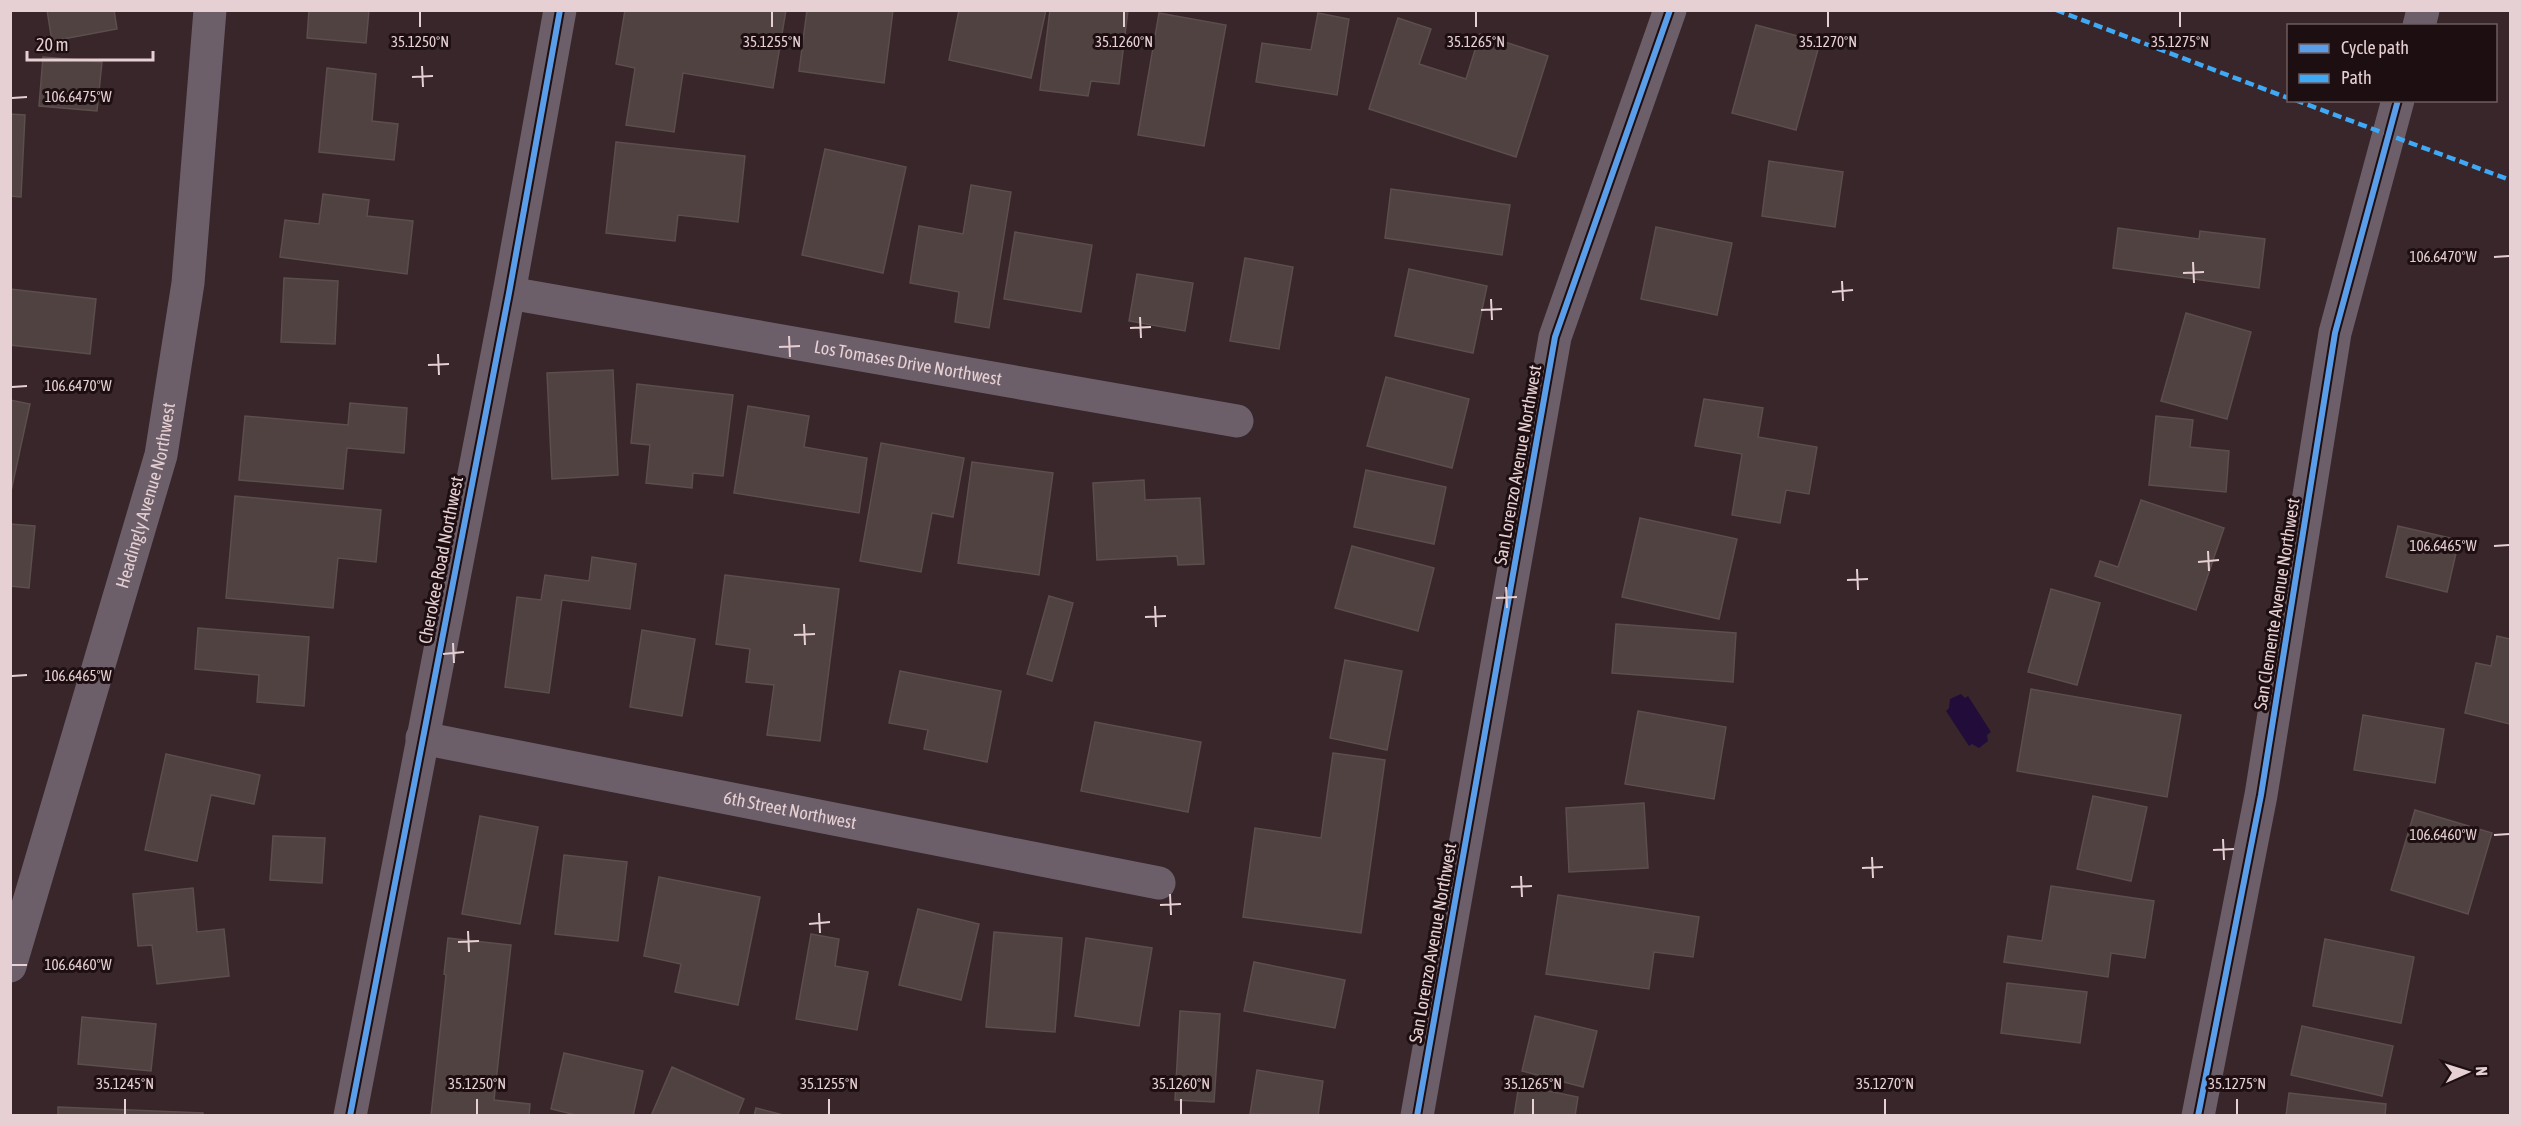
<svg xmlns="http://www.w3.org/2000/svg" width="2521" height="1126" viewBox="0 0 2521 1126" font-family="'Asap Condensed',sans-serif">
<style>
.water{fill:#220c3a}
.building{fill:#514242;stroke:#5c4e4d;stroke-width:1.5}
.lines{fill:none;stroke-linecap:round;stroke-linejoin:round}
.minor{stroke:#6d5f69;stroke-width:33}
.quiet{stroke:#3fa9f5;stroke-width:4.5;stroke-dasharray:9 4.5;stroke-linecap:butt}
.cycleway-casing{stroke:#1d0e11;stroke-width:10}
.cycleway{stroke:#5a9eea;stroke-width:6}
.ticks{fill:none;stroke:#e6d0d3;stroke-width:2}
.labels{text-anchor:middle;stroke-width:6;stroke-linejoin:round;paint-order:stroke}
.street-label{font-size:18px;fill:#e6d0d3;stroke:#1d0e11}
.ticks-label{font-size:15px;text-anchor:middle;fill:#e6d0d3;stroke:#1d0e11;stroke-width:6;stroke-linejoin:round;paint-order:stroke}
</style>
<rect width="100%" height="100%" fill="#38262a"/>
<path class="water" d="M1961,694L1965,698L1968,696L1991,732L1987,735L1988,741L1979,748L1972,744L1969,746L1946,711L1949,708L1950,699Z"/>
<path class="building" d="M47,10H114L117,29L52,41Z
M309,10H369L366,43L307,38Z
M625,10H786L773,88L683,73L674,132L626,125L635,68L616,64Z
M807,10H893L884,83L799,71Z
M959,10H1046L1031,78L949,60Z
M1050,10H1128L1119,84L1091,81L1088,96L1040,90Z
M1159,13L1226,25L1204,146L1138,135Z
M1318,13L1349,19L1337,95L1256,82L1262,43L1311,50Z
M1398,18L1431,29L1419,64L1466,79L1480,34L1548,56L1516,157L1369,109Z
M1756,25L1820,42L1796,130L1732,113Z
M43,57L102,62L97,111L39,106Z
M327,68L376,74L372,121L398,124L394,160L319,152Z
M10,114L25,115L21,197L10,196Z
M616,142L745,156L738,222L678,215L675,241L606,233Z
M825,149L906,167L883,273L802,255Z
M1769,161L1843,172L1835,227L1762,216Z
M971,185L1011,192L989,328L955,322L959,292L910,283L919,226L963,234Z
M1391,189L1510,205L1502,255L1385,238Z
M323,194L369,200L367,216L413,221L407,274L280,257L285,220L319,224Z
M1656,227L1732,243L1717,315L1641,299Z
M2118,228L2199,239L2200,231L2265,239L2259,288L2113,268Z
M1015,232L1092,245L1081,312L1004,299Z
M1245,258L1293,267L1279,349L1230,341Z
M1409,269L1487,286L1473,353L1395,336Z
M1137,274L1193,283L1185,331L1129,321Z
M284,278L338,281L335,344L281,342Z
M10,289L96,299L90,354L10,345Z
M2186,313L2251,332L2227,419L2161,401Z
M613,370L618,475L552,479L547,373Z
M1386,377L1469,399L1452,468L1367,446Z
M637,384L733,395L723,476L693,473L692,488L646,483L650,445L631,443Z
M1704,399L1763,408L1758,437L1817,447L1809,494L1786,490L1780,523L1732,515L1742,454L1695,446Z
M10,400L30,404L10,496Z
M350,403L407,408L404,453L347,448L343,489L239,480L245,416L348,425Z
M748,406L809,416L804,447L867,458L859,513L734,493Z
M2156,416L2193,420L2190,447L2229,451L2226,492L2149,485Z
M881,443L964,458L953,517L932,513L921,572L860,561Z
M972,462L1053,473L1039,575L958,563Z
M1366,470L1446,487L1434,544L1354,527Z
M1144,480L1145,500L1200,498L1204,564L1178,565L1177,556L1097,560L1093,483Z
M235,496L381,510L376,562L338,558L333,608L226,598Z
M2141,500L2224,528L2196,610L2095,576L2100,561L2118,567Z
M1640,518L1737,539L1719,619L1622,597Z
M10,524L35,526L29,588L10,586Z
M2398,526L2459,540L2447,592L2386,577Z
M1352,546L1434,568L1418,631L1335,608Z
M592,557L636,564L630,609L562,600L549,693L505,687L517,597L541,600L545,575L589,581Z
M725,575L839,589L820,741L767,735L774,685L746,682L750,649L716,644Z
M2051,589L2100,603L2077,685L2028,672Z
M1049,596L1073,603L1052,681L1027,674Z
M1616,624L1736,633L1733,682L1612,673Z
M198,628L309,637L304,706L257,702L259,675L195,669Z
M642,630L695,639L682,716L630,707Z
M2497,636L2510,639V724L2465,713L2476,663L2491,666Z
M1345,660L1402,671L1387,750L1330,738Z
M900,671L1001,691L987,762L924,749L928,730L889,723Z
M2031,689L2181,715L2167,797L2017,771Z
M1638,711L1726,727L1714,799L1625,784Z
M2363,715L2444,729L2435,783L2354,770Z
M1095,722L1201,742L1188,812L1081,791Z
M1333,753L1385,760L1361,933L1243,917L1255,828L1321,838Z
M166,754L260,775L254,804L211,795L197,861L145,850Z
M2093,796L2147,807L2131,881L2077,869Z
M1644,803L1648,868L1569,872L1566,808Z
M2415,810L2492,833L2468,914L2391,890Z
M480,816L538,827L520,924L462,914Z
M273,836L325,838L322,883L270,880Z
M564,855L627,862L618,941L555,934Z
M659,877L760,897L738,1005L675,992L681,964L644,956Z
M2051,886L2154,901L2145,958L2111,953L2108,977L2004,962L2008,936L2042,941Z
M193,888L197,932L224,929L229,976L157,984L152,945L138,946L133,894Z
M1558,895L1699,917L1693,957L1654,952L1649,989L1546,974Z
M918,909L979,924L961,1000L899,985Z
M994,932L1062,938L1055,1032L986,1027Z
M811,934L839,939L835,966L868,972L857,1030L796,1019Z
M448,938L511,945L494,1100L530,1104L529,1116H431L446,975L444,974Z
M1086,938L1152,948L1139,1026L1075,1016Z
M2325,939L2414,957L2401,1023L2313,1006Z
M1254,962L1345,980L1335,1028L1244,1011Z
M2007,983L2087,992L2080,1043L2001,1033Z
M1180,1011L1220,1014L1214,1102L1175,1100Z
M1535,1016L1597,1031L1583,1087L1522,1071Z
M82,1017L156,1024L151,1071L78,1064Z
M2302,1026L2393,1046L2382,1096L2291,1075Z
M564,1053L643,1071L633,1116H580L551,1109Z
M672,1067L744,1099L737,1116H651Z
M1257,1070L1323,1081L1318,1116L1250,1114Z
M1519,1085L1578,1097L1575,1116H1514Z
M2289,1093L2386,1104L2385,1116H2286Z
M58,1107L203,1113V1116H58Z
M756,1108L787,1116H754Z"/>
<g class="lines">
<g class="minor">
<path d="M2419,26L2423,10"/>
<path id="s1" d="M509,293L1237,421"/>
<path id="s2" d="M422,738L1159,883"/>
<path id="s3" d="M10,966L161,455L188,283L210,10"/>
<path d="M350,1116L509,293L560,10"/>
<path d="M1417,1116L1555,337L1670,10"/>
<path d="M2198,1116L2261,795L2335,333L2398,100"/>
</g>
<path class="quiet" d="M2056,10L2288,98
M2295,100L2510,180"/>
<g class="cycleway-casing">
<path id="cycleway" d="M350,1116L509,293L560,10
M1417,1116L1555,337L1670,10
M2198,1116L2261,795L2335,333L2398,100"/>
</g>
<use href="#cycleway" class="cycleway"/>
</g>
<path class="ticks" d="M420,12V27M772,12V27M1124,12V27M1476,12V27M1828,12V27M2180,12V27M422,66L423,87M412,77L433,76M12,98L27,97M2494,257L2509,256M2193,262L2194,283M2183,273L2204,272M1842,281L1843,301M1832,292L1853,290M1491,299L1492,320M1481,310L1502,309M1140,317L1141,338M1130,328L1151,327M789,336L790,357M779,347L800,346M438,354L439,375M428,365L449,364M12,387L27,386M2494,546L2509,545M2208,551L2209,571M2198,562L2219,560M1857,569L1858,590M1847,580L1868,579M1506,587L1507,608M1496,598L1517,597M1155,606L1156,627M1145,617L1166,616M804,624L805,645M794,635L815,634M453,643L454,663M443,654L464,652M12,676L27,675M2494,835L2509,834M2223,839L2224,860M2213,850L2234,849M1872,857L1873,878M1862,868L1883,867M1521,876L1522,897M1511,887L1532,886M1170,894L1171,915M1160,905L1181,904M819,913L820,933M809,924L830,922M468,931L469,952M458,942L479,941M12,965H27M125,1099V1114M477,1099V1114M829,1099V1114M1181,1099V1114M1533,1099V1114M1885,1099V1114M2237,1099V1114"/>
<g class="labels">
<g class="street-label">
<text dy="6" stroke="none"><textPath href="#s1" startOffset="405">Los Tomases Drive Northwest</textPath></text>
<text transform="translate(1518 465) rotate(-80)" y="6">San Lorenzo Avenue Northwest</text>
<text dy="6" stroke="none"><textPath href="#s3" startOffset="490">Headingly Avenue Northwest</textPath></text>
<text transform="translate(441 560) rotate(-79)" y="6">Cherokee Road Northwest</text>
<text transform="translate(2277 604) rotate(-81)" y="6">San Clemente Avenue Northwest</text>
<text dy="6" stroke="none"><textPath href="#s2" startOffset="375">6th Street Northwest</textPath></text>
<text transform="translate(1433 943) rotate(-80)" y="6">San Lorenzo Avenue Northwest</text>
</g>
</g>
<g class="ticks-label">
<text x="420" y="47">35.1250°N</text>
<text x="772" y="47">35.1255°N</text>
<text x="1124" y="47">35.1260°N</text>
<text x="1476" y="47">35.1265°N</text>
<text x="1828" y="47">35.1270°N</text>
<text x="2180" y="47">35.1275°N</text>
<text x="78" y="102">106.6475°W</text>
<text x="2443" y="262">106.6470°W</text>
<text x="78" y="391">106.6470°W</text>
<text x="2443" y="551">106.6465°W</text>
<text x="78" y="681">106.6465°W</text>
<text x="2443" y="840">106.6460°W</text>
<text x="78" y="970">106.6460°W</text>
<text x="125" y="1089">35.1245°N</text>
<text x="477" y="1089">35.1250°N</text>
<text x="829" y="1089">35.1255°N</text>
<text x="1181" y="1089">35.1260°N</text>
<text x="1533" y="1089">35.1265°N</text>
<text x="1885" y="1089">35.1270°N</text>
<text x="2237" y="1089">35.1275°N</text>
</g>
<rect width="2521" height="1126" fill="none" stroke="#e6d0d3" stroke-width="24"/>
<rect x="2287" y="24" width="210" height="78" fill="#1d0e11" stroke="#6d5c5f" stroke-width="1.5"/>
<rect x="2299" y="44" width="30" height="9" fill="#5a9eea" stroke="#6d5c5f" stroke-width="1.5"/>
<text x="2341" y="54" font-size="18" fill="#e6d0d3">Cycle path</text>
<rect x="2299" y="74" width="30" height="9" fill="#3fa9f5" stroke="#6d5c5f" stroke-width="1.5"/>
<text x="2341" y="84" font-size="18" fill="#e6d0d3">Path</text>
<g transform="translate(2467 1072) rotate(87)" stroke="#1d0e11" stroke-width="4.5" paint-order="stroke">
<path d="M0-4.5L10 22L0 15L-10 22Z" fill="#e6d0d3"/>
<text y="-9" font-size="16" font-weight="bold" text-anchor="middle" fill="#e6d0d3">N</text>
</g>
<path d="M27 51v9h126v-9" fill="none" stroke="#e6d0d3" stroke-width="3"/>
<text x="36" y="51" font-size="18" fill="#e6d0d3" stroke="#1d0e11" stroke-width="4.5" paint-order="stroke">20 m</text>
</svg>
